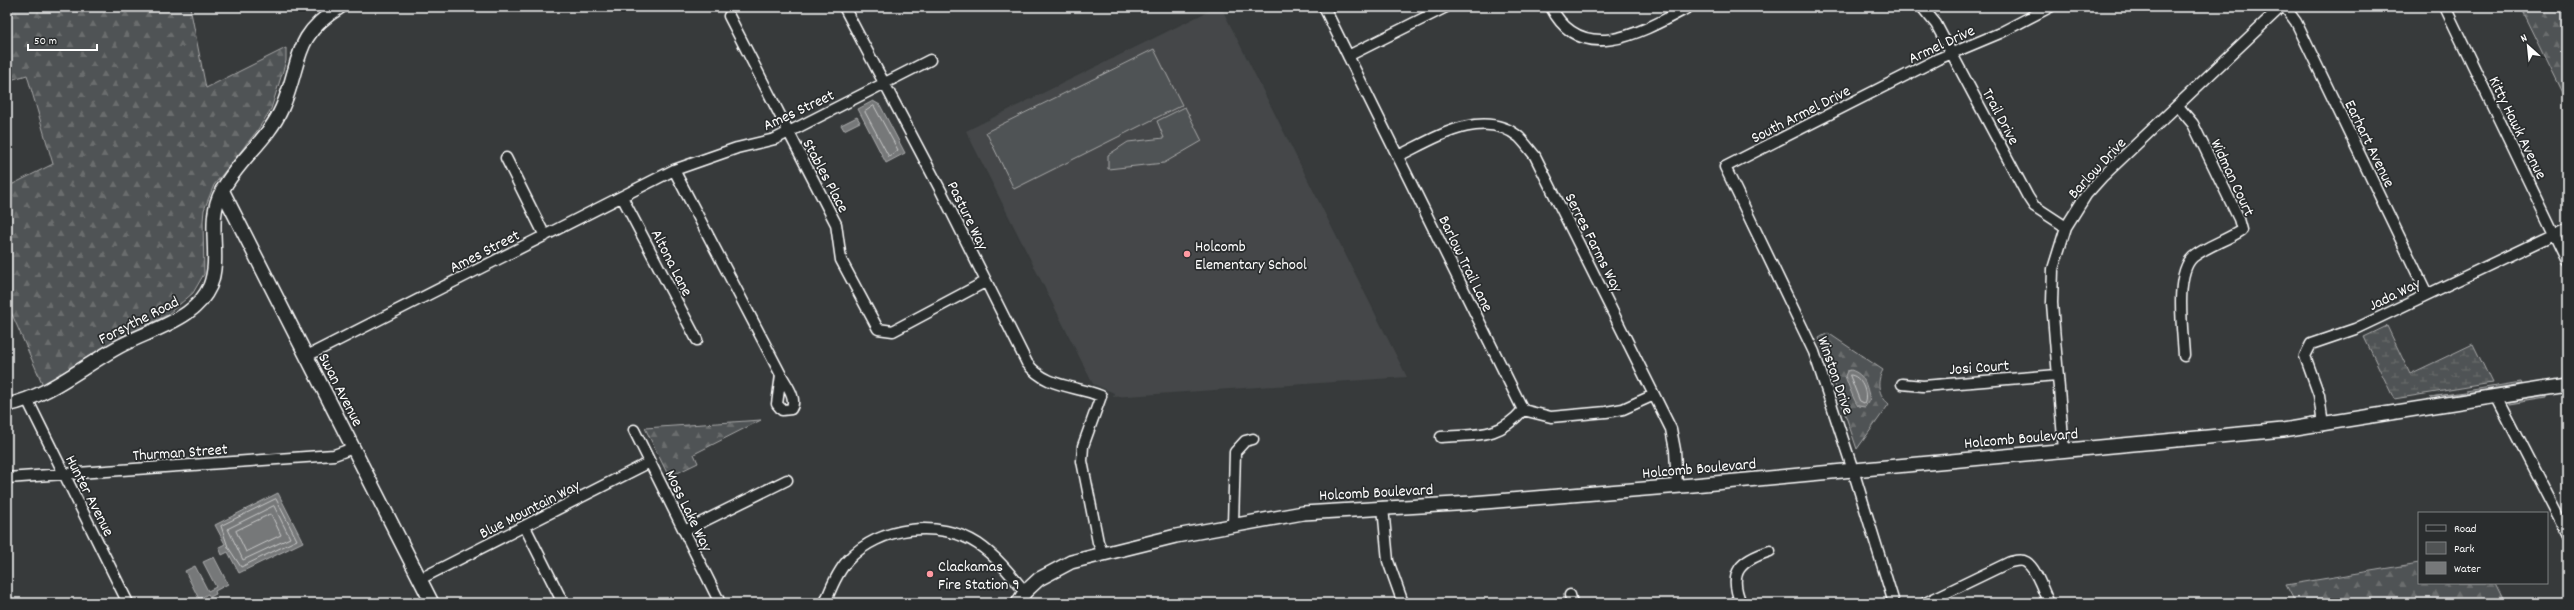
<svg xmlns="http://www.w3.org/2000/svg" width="2574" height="610" viewBox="0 0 2574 610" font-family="Dekko,sans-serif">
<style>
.built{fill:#444748}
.forest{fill:url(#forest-firs);stroke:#a8a9aa}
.wetland{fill:url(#wetland-marsh);stroke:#a8a9aa}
.park{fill:#505354;stroke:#a8a9aa}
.water{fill:#767879;stroke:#adaeaf}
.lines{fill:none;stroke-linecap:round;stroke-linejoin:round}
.shore{stroke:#c8c9c9;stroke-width:1}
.minor-casing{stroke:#fff;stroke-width:13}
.tertiary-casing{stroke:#fff;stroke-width:16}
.minor{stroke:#2a2d2e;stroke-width:10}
.tertiary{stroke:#2a2d2e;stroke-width:13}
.poi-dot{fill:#ff9aa2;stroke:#2a2d2e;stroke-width:1.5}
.labels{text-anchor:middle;stroke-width:3.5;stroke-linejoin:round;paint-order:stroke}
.street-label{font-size:16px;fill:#fff;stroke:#2a2d2e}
.poi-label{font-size:16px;fill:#fff;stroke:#2a2d2e;text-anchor:start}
</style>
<defs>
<pattern id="forest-firs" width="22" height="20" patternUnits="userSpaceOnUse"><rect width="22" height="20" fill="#505354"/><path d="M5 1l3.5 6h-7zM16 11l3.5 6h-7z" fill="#6a6d6e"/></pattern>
<pattern id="wetland-marsh" width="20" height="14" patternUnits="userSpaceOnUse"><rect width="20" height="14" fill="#505354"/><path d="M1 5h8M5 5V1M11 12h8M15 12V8" fill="none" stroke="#6a6d6e"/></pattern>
</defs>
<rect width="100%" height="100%" fill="#373a3b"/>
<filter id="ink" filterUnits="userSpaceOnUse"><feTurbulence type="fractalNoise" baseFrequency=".025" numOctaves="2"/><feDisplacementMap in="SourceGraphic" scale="8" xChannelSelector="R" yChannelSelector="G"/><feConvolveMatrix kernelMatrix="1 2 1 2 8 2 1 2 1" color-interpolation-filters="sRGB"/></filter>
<g filter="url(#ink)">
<path class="built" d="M1217,7H1221L1407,377L1113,397L1114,393L1093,384L966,131Z"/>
<path class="forest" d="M7,7H190L206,88L286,48V61L271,109L257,131L214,185L204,210L203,221L204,274L193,293L167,315L105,346L43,385L7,303V187L53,164L27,75L7,81Z
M2520,7H2567V103Z
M1828,333L1883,370C1876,382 1878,395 1889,404L1857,449L1819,338Z
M761,420L694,454L698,463L669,477L645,428Z
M2419,563V583H2495L2505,603H2288L2295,602L2286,585Z"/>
<path class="wetland" d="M2387,326L2410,374L2473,344L2492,383L2394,399L2364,337Z
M2521,382L2522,384L2466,393V391Z
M2464,392V393L2430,397Z
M2546,396V398L2509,404V402Z"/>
<path class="park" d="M1154,49L1182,105L1014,189L986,132Z
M1185,107L1202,141L1164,163L1108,169V155L1128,142L1164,138L1157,121Z"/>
<path class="water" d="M873,101L880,105L905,153L886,163L858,109Z
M857,117L860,122L844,130L841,125Z
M1851,370C1866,375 1866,386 1870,399L1865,407L1858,406C1854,401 1848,384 1845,376L1847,371Z
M278,493L303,542L239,573L228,552L222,555L219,547L225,544L215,525Z
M214,557L228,584L215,591L216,594L210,597L208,594L199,599L185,571L195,566L208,591L216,587L203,562Z"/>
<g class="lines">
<path class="shore" d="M874,106L898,150L889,157L865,112Z
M1850,375C1861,375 1869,394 1864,403L1860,401Z
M276,499L297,540L241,567L228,547L221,526Z
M274,506L290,538L243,560L228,529Z
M271,514L281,535L246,552L236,531Z"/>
<g class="minor-casing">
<path id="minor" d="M844,7L941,191L1027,363C1046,388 1074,385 1101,396L1083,446L1082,461L1098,542L1103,554
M1324,7L1523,410L1551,417L1606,412L1623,409L1654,395
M1551,7C1582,69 1647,29 1689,7
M1922,7L1936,24L2028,197L2034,206L2066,227
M2285,7L2296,22L2427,294
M2445,7L2567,261
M729,16L836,224L841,260L878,329L893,331L985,282
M1348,56L1446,7
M2178,106L2193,124L2239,219L2242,230C2227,240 2207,246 2193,257C2174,274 2183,332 2184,356
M1398,156C1432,140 1482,106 1519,137C1525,143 1530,150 1535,156L1671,429L1675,450L1677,486
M506,158L545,236
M674,170L781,375C786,384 798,399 791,409L782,410L777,404L781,375
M622,197L697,340
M307,356L674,170L737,148L775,139L930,60
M1902,384L1923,386L2057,375
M2496,396L2567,534
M27,399L128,603
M2323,425L2319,395L2305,356L2311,344L2355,329L2567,228
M634,430L720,603
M1441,437C1477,434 1498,439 1523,410
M2064,450L2052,303L2053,269L2066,227L2086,195L2103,176L2281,7
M7,478L334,455L353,448
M1383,507L1388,561L1403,603
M1233,525L1235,452L1245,441L1253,439
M525,527L563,603
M684,531L787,480
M420,579L650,462
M1570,595L1572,603
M825,603C831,588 837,573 848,560C879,526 940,519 978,544C997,557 1011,575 1025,592
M1741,603C1727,571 1742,560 1770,551
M1894,603L1853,470L1814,352L1725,167L1938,59L2000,33L2050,7
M1925,603L2010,562C2015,561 2021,559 2026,562C2037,569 2043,592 2049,603"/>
</g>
<g class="tertiary-casing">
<path id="tertiary" d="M222,190L432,603
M7,405C50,396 84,365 122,345C143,334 167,327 187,313C197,306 205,297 210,286C222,255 205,221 222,191C238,160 268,140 282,108C302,63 291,37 340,7
M1018,603L1025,592L1039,579L1071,562L1176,536L1303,513L1472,503L1693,485L2283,430L2567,385"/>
</g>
<use href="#minor" class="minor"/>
<use href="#tertiary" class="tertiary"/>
</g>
</g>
<g class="poi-dot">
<circle cx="1187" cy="254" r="4"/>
<circle cx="930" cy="574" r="4"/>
</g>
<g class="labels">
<g class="street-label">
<text transform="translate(1941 43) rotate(-25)" y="6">Armel Drive</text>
<text transform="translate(798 109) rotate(-25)" y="6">Ames Street</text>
<text transform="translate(1800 113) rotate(-27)" y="6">South Armel Drive</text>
<text transform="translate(2002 116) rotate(62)" y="6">Trail Drive</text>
<text transform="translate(2519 127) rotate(64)" y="6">Kitty Hawk Avenue</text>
<text transform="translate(2371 143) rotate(64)" y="6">Earhart Avenue</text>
<text transform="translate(2096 167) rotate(-47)" y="6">Barlow Drive</text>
<text transform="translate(827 175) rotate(62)" y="6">Stables Place</text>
<text transform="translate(2234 177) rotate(65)" y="6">Widman Court</text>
<text transform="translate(969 215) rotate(64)" y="6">Pasture Way</text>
<text transform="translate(1595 242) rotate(63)" y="6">Serres Farms Way</text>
<text transform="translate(484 250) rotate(-27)" y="6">Ames Street</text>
<text transform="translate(673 262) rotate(63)" y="6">Altona Lane</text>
<text transform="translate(1467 263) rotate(64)" y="6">Barlow Trail Lane</text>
<text transform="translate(2394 293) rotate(-26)" y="6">Jada Way</text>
<text transform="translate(138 319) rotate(-27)" y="6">Forsythe Road</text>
<text transform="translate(1979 366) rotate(-4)" y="6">Josi Court</text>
<text transform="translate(1837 375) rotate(71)" y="6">Winston Drive</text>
<text transform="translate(342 389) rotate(63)" y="6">Swan Avenue</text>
<text transform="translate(2021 437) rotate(-5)" y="6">Holcomb Boulevard</text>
<text transform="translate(180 451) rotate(-4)" y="6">Thurman Street</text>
<text transform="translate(1699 467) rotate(-5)" y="6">Holcomb Boulevard</text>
<text transform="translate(1376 491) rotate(-3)" y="6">Holcomb Boulevard</text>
<text transform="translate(91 495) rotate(63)" y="6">Hunter Avenue</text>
<text transform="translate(529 508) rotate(-27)" y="6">Blue Mountain Way</text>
<text transform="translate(690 510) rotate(64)" y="6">Moss Lake Way</text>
</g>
<g class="poi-label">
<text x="1195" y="251">Holcomb<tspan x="1195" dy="18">Elementary School</tspan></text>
<text x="938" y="571">Clackamas<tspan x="938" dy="18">Fire Station 9</tspan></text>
</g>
</g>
<rect width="2574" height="610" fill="none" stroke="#2a2d2e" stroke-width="24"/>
<rect x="12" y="12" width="2550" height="586" fill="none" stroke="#fff" stroke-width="1.5" filter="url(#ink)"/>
<rect x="2418" y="512" width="130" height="72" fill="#2a2d2e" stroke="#7f8182"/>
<rect x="2426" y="525" width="20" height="6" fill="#2a2d2e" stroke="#7f8182"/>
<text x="2454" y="532" font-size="12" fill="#ffffff">Road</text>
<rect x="2426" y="542" width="20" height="12" fill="#505354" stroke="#7f8182"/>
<text x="2454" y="552" font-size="12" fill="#ffffff">Park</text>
<rect x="2426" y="562" width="20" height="12" fill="#767879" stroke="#7f8182"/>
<text x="2454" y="572" font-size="12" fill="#ffffff">Water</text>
<g transform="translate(2528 46) rotate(333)" stroke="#2a2d2e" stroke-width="3" paint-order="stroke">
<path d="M0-3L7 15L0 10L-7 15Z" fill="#ffffff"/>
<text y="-6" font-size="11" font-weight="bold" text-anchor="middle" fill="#ffffff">N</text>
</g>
<path d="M28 44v6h69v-6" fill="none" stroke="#ffffff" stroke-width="2"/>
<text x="34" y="44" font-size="12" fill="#ffffff" stroke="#2a2d2e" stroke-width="3" paint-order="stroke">50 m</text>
</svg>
